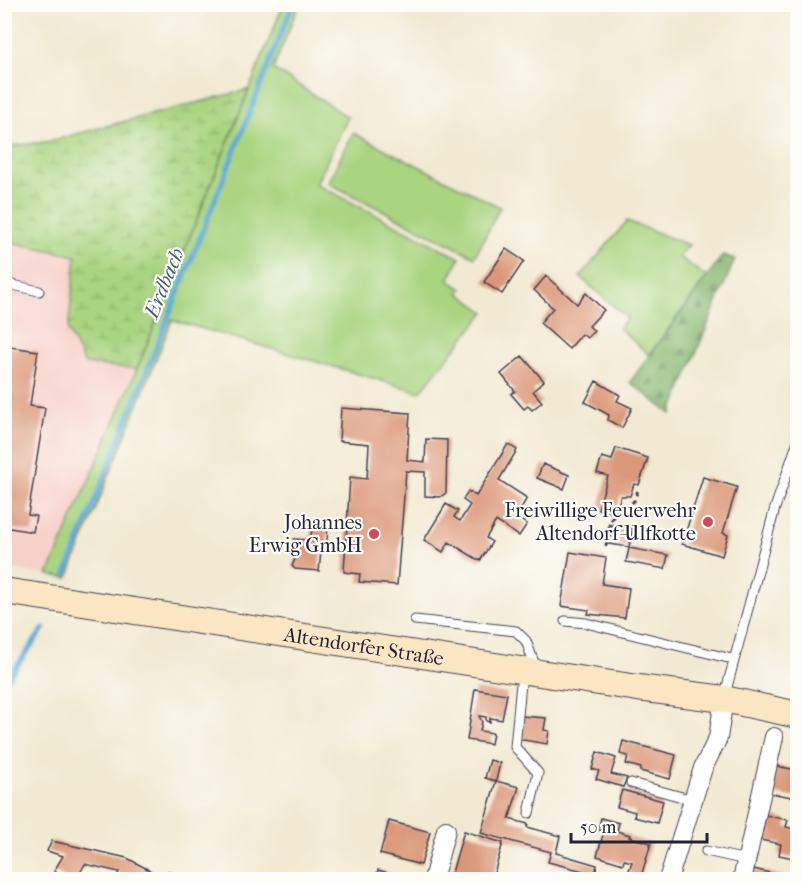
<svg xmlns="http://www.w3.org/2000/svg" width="802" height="884" viewBox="0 0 802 884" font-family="'IM FELL French Canon',serif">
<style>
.built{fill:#f7d0c9}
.green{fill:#a9d480;stroke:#667b5e;stroke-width:1.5}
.forest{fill:url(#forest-firs);stroke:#546c54;stroke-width:1.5}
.wetland{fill:url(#wetland-marsh);stroke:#667b5e;stroke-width:1.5}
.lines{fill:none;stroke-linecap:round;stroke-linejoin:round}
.stream{stroke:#5eaad7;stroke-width:5}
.building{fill:#db9879}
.lane-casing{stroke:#414052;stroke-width:11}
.street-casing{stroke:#414052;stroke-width:20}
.secondary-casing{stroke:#414052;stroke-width:28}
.path{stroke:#414052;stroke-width:3;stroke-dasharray:4.5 4.5;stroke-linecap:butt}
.lane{stroke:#fff;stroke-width:9}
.street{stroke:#fff;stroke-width:18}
.secondary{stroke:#fbe6c3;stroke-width:26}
.poi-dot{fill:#d1495b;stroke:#fdfcf7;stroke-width:2}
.labels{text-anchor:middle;stroke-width:4.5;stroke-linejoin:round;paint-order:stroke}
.poi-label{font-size:20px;fill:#22223b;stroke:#fdfcf7;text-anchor:end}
.street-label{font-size:20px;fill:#22223b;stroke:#fdfcf7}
.water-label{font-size:21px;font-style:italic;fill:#3a5879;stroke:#fdfcf7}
</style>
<defs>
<pattern id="forest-firs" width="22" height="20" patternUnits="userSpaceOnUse" patternTransform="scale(1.5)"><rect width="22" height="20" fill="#86b66e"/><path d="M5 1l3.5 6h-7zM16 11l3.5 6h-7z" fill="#6d945c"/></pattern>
<pattern id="wetland-marsh" width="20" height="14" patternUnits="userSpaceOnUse" patternTransform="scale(1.5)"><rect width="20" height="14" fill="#a9d480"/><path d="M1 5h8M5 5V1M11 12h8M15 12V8" fill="none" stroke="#91b670"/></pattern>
</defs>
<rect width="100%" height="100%" fill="#fdfcf7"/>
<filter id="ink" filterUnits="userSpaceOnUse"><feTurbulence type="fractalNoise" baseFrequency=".0167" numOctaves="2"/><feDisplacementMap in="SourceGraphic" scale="12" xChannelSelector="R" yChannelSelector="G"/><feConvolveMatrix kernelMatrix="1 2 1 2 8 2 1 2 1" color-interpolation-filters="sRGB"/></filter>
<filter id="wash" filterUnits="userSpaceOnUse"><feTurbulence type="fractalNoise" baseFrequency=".008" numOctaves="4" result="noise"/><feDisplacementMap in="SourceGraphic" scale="24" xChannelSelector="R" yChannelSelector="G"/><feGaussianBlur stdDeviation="1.35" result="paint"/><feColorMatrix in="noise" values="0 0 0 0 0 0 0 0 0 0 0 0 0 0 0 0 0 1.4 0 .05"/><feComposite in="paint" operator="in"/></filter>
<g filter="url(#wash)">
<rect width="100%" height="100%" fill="#f1e9d1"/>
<path class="built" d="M4,241L76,256L68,331L85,364L137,369L48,575L5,568Z"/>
<path class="green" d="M283,5H299L273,69L348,117L316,184L460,258L448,280L462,289L459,293L485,312L420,392L172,320L68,578L48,575L137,369Z
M353,133L500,207L475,257L328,183Z
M627,221L689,245L679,257L707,277L649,355L619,328L627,318L580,277Z"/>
<path class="forest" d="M723,255L735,259L671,414L630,382Z"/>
<path class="wetland" d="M249,89L137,369L85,364L68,331L76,256L5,241V147L46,142Z"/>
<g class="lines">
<path class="stream" d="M66,574L293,4
M4,684L44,628"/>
</g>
<g id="blocks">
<path class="building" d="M506,249L524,261L502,294L484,282Z
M546,276L577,304L586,293L604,310L589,326L594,331L587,338L582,334L569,349L540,323L553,308L534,290Z
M4,346L38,351L30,406L45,408L28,515L36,516L33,532L4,527Z
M522,356L544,381L533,391L542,402L532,410L528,406L524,409L511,394L515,391L501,374Z
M596,381L620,395L617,401L632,408L622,428L608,420L609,415L585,402Z
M341,408L410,413L407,460L425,462L426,439L447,440L446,493L440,497L425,496V472L406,471L397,585L359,582L360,574L344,572L350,477L367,479L369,444L339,441Z
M508,444L517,450L499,480L527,498L516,517L527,524L519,536L496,521L486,538L492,542L480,561L449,542L443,552L424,540L446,504L458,511L454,517L460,521L470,505L463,500L468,491L476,496Z
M616,448L648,458L639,485L634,484L630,496H621L615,514L598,509L608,476L597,473L602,457L612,460Z
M543,464L569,475L564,489L537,478Z
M703,477L737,487L723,533L728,535L722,556L682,544Z
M312,522L328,524L327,542L322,541L319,571L295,569L292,566L295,559L294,539L311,540Z
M612,525L633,528L629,547L609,544Z
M629,548L668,555L665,569L626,562Z
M570,552L606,558L602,584L629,588L625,618L588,614L589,610L561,606Z
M475,689L507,694L502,720L490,718V722L486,721V717L479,716L482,722L480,731L493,733L491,744L467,740Z
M521,716L546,718L544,730L549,731L547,744L517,739Z
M623,741L676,755L670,779L640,771L641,768L626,764L628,756L620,754Z
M597,752L616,758L611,774L627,778L623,787L596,779L599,771L592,769Z
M490,760L500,763L496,781L485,778Z
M775,766L798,770V798L769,793Z
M496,781L519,787L509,819L528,824L527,827L560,836L556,853L597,865L595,874L548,862L551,852L481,833Z
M622,790L663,801L657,823L634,817L635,812L617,807Z
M765,815L788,820L786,827L798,830V859L779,855L781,844L760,840Z
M601,818L619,823L617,831L630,835L629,837L651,843L641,877L628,873L632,862L624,860L623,864L597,856L604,831L598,830Z
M389,821L430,832L421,865L380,854Z
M464,831L503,843L492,880H464L451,876Z
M52,841L127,858L151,871L146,880H115L119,872L85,864L76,880H69L54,871L63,856L47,851Z
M754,869L786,877L785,880H751Z
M378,870L409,879V880H375Z
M168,871L176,875L173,880H163Z"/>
</g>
</g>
<g filter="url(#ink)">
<use href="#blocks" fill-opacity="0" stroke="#414052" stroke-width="1.5"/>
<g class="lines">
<g class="lane-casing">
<path id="lane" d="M4,283L39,291
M415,620L516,631L526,641L537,671
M565,621L586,623L732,659
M522,673L515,747L538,773L529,813
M724,698L775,508L798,441
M631,783L693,800
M706,851L746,860"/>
</g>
<g class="street-casing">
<path id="street" d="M433,880L446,830
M668,880L703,768L718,738L724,699
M742,880L774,737"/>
</g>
<g class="secondary-casing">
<g id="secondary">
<path id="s1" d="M4,591L638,688L724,699L798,715"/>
</g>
</g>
<path class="path" d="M606,546L610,520L634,501L638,490"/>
<use href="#lane" class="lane"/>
<use href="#street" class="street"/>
<use href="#secondary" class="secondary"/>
</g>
</g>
<g class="poi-dot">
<circle cx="708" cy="522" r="6"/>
<circle cx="374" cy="534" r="6"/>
</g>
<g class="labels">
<g class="poi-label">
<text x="696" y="517">Freiwillige Feuerwehr<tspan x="696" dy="23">Altendorf-Ulfkotte</tspan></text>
<text x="362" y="529">Johannes<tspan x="362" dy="23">Erwig GmbH</tspan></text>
</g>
<g class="street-label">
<text dy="7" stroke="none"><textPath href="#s1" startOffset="364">Altendorfer Straße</textPath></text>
</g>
<g class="water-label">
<text transform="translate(164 283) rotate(-68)" y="7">Erdbach</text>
</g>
</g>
<rect width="802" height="884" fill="none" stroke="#fdfcf7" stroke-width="24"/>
<path d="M571 833v9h136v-9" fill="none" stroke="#22223b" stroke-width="3"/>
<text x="580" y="833" font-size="18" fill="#22223b" stroke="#fdfcf7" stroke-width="4.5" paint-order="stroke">50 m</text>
</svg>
